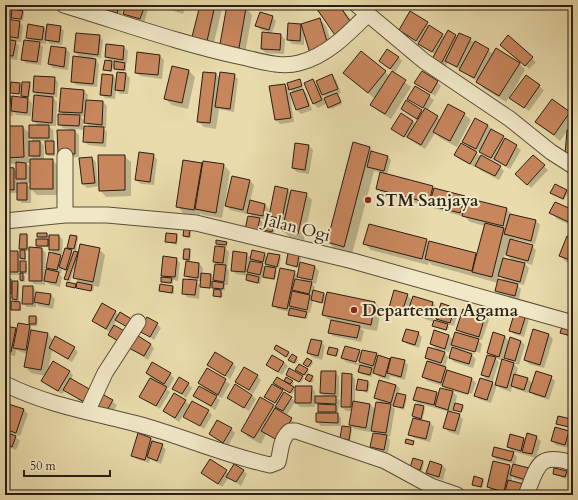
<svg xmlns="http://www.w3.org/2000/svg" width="578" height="500" viewBox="0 0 578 500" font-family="Cardo,serif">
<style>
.shadow{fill:#0003;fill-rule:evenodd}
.building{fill:#c8865d;stroke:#281f15}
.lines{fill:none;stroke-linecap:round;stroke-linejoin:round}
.minor-casing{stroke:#584e3a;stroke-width:17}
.minor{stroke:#f1e8c8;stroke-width:15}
.poi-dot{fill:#8f2418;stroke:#f1e8c8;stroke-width:1.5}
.labels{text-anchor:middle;stroke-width:4;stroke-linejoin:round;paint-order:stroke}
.poi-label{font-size:17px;font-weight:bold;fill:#281f15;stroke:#f1e8c8;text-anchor:start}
.street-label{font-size:17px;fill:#281f15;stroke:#f1e8c8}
</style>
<rect width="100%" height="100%" fill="#e9dbab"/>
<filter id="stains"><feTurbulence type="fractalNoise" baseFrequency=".005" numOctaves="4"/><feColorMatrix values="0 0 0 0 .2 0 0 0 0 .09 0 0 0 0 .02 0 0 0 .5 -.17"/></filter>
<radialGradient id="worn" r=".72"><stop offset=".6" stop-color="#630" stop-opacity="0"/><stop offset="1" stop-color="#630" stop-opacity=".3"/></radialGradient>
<path class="shadow" d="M92,5H124L121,16Z
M127,5H144L148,9L144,23L128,18L124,14Z
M161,5H186L183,14L164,8Z
M201,5H218L222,9L213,46L200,43Z
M228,5L246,8L252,15L245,53L227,50L221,44Z
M315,5H340L358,30Z
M559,5H573V14Z
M5,7L8,8L13,12H22L24,13L23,21L14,19L12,17L11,21L19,22L23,26L21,42L14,41L19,46L17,60L5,58Z
M272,17L276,21L272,33L261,30L257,26Z
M320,19L326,26L335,54L317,59L304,33V45L292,44L288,40L301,25Z
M427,23L430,27L445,37L448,31L458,38L460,34L488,50L493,54L519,63L525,70L506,102L483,88L477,81L448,62L445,67L437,63L436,55L400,30Z
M43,27L47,31L60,27L64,31L62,45L50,44L46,40V44L39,43L43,47L41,65L26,63L22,59L31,42L27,38Z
M281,35L285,39L284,54L266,53L262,49Z
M99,36L103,40L101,58L93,57L99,64L97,87L76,85L72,81L81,58L75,52Z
M107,45L124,47L128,51L127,63H124L126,65V71L117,70L113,67L112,72L104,70L111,62L106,57ZM111,61L115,62V65L113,64Z
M66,49L70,53L68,70L53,68L49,64Z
M506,49L532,58L536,62L529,69Z
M361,52L390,76L393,71L380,61L398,57L402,61L394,74L411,87L391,119L378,111L372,105L375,99L344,73Z
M160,56L164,60L162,79L140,76L136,72Z
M5,61L11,65L9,76H5Z
M173,67L189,71L195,77L188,109L172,105L165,99Z
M118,73L126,74L130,78L128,94H120L116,90L115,99L105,98L101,94L103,75L113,76L117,80Z
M204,73L216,74L220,78L234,75L238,79L234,112L219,109L216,129L204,127L198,121Z
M332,76L336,80L341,93L337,94L342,104L331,109L327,99L321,93L326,104L318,108L314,104L313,81L319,87Z
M526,76L544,90L529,111L515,102Z
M5,78L7,80L5,93Z
M54,78L58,82L57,97H52L57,102L56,126H48L53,130L55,156H48L46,154V141H40L44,146V160H52L58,166L59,195H37L31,189V203H22L18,199V193H5V168L14,169L17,172V164H12L5,157V127H23L30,134L39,126L33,121L39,97L34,92ZM29,136L34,142H29ZM29,155L34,160H30ZM26,163H31V169ZM18,180L22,184H18ZM25,183H31V188L27,185Z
M299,80L303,88H301L307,94L312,110L301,114L297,110L291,93H293L290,89Z
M437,82L441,86L435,96L416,83Z
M12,83L20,84L23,87L29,83L31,85L29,98H27L32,103L31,116L16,115L13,112V116L5,115V96L10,97L13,100L25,99L22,95L11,92Z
M285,85L289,89L294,122L280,124L276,120L270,87Z
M415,87L434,100L427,111L441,120L448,105L464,114L471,120L457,147L440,138L435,133L425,149L392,129L413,121L416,125L418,121L402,109L407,102L423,112L425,110L409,99Z
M84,91L88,95L87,101L103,102L107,106L106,128H103L107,132L106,147L88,145L84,141L85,130L73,129L79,135V157L63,158L69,129L63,128L59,124L64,115L60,111ZM80,116L86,117V123L90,127L83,128L84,120Z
M553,100L573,116V123L560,141L537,122Z
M476,119L488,126L521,150L510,169L485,156L480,151L473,150L481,157L500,167L504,171L499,180L480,170L476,165L475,167L459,159L455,155L470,149L464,142Z
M309,146L313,150L309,174L297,172L293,168Z
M370,148L375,153L387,156L391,160L387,175L464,197L467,200L507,209L513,216L536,221L540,225L535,244L514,239V241L532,246L536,250L532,265L523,262L529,268L524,285L515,283L521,289L519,299L500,294L496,290L498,283L432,265L429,262L428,265L371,250L365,244L427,240L430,243V242L478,254L485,226L470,222L465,217L383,194L377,188L381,173L374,171L352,254L336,250L328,242ZM505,254L513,261L504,259ZM499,276L506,282L498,280Z
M153,155L157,159L154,185L141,184L136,180Z
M124,156L131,162V196L106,197L100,190V186L87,188L83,184L92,158L96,162L98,186H100Z
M201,164L203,166L224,165L230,172L222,218L203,215L200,213V215L183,213L177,206Z
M544,166L548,170L531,188L516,174Z
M250,181L254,185L250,201L265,204L269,209L267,220L258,218L264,223L261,235L250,232L254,218L248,212L247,214L230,210L226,206Z
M276,188L288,190L291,194H306L312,200L304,240L290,237L283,231L285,222L274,220L270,215Z
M566,191L568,193L564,200L551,193Z
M573,207V226L557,219L551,212L571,211Z
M274,222L276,223L274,233L267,232L266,230Z
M190,230L191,232V238L185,237L184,236Z
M46,234L50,237L59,236L63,240L62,254H58L62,258L66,249L74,253L75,250L68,247L77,237L78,239L76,252L78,254L99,249L105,255L99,287L94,286L93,291L69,287L67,286L75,285L77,287L78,282L74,277V268L70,282L65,279L67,272L62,269L61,274L59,273L62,277L60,287L49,284L45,281V285L34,284L30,280V251H24L26,253V260H21V262L27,264V274H22L25,276V282L21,280V275H5V239L7,241V252H17L21,256L23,251L20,249L27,235L28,236V248L40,249L37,245L41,240L38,237ZM40,247H50L54,255L47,268L51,271H45L46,253Z
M176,235L178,237L177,245L166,242Z
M573,239V264L566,262L560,255Z
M226,242L228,247L223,246L229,252L227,268L229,270L228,285H225V291L220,290L223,293L222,298L214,296V289L211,286V289L203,288L200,286L199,299L187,297L183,293L190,280L186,276L187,261L184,259L190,250L191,252L190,262L199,263L203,268L202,274L211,275L214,279L218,265L214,261L220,247L217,244ZM212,278L217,283L212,282ZM196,281H201V286Z
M234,252L247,254L251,258L264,254L268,257L279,256L281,258L279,268L273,267L277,271L275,280L261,278L260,284L249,282L247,280L248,276L236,274L232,270ZM260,262H265L270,268L265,267Z
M299,256L301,258L299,263L314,266L319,271L316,284L311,282L315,287L314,292L324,293L327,297L328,293L375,303L381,309L377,331L360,328L364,331L361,342L333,336L329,332L332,322L323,315L325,304L313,300L310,313L306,312L308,314L307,319L291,316L290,312L277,309L273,305L294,272L298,276L300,268L287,264ZM298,276L303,281L297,280Z
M176,259L180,263L178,281L173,280V284L164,283L162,282L165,278L162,275Z
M5,280H11L19,284V303L21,304V311H15V309L11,308L5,309ZM11,297L17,303L11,302Z
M33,287L37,293L51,295L55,299L53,309L39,306L36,303V307H27L23,303Z
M173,287L174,288V294L160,291Z
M407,295L412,300L413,297L433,303L437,307L433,321L443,324L437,318L454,309L458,313L454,326L446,324L449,327L447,331L435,327L433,326L434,322L413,315L408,310L405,318L393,315L389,310Z
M115,312L119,316L113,326L126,333L125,345L114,339L110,335L111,333L93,321Z
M525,315L529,319L524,337L514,334L510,330Z
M485,316L489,320L482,340L477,339L482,344L480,353L456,345V347L479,355L470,353L476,359L473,368L454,362L450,358L458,350L452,344L449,352L442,350L448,357L445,367L450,372L472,379L476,383L472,394L446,386V388L472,396L452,391L457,396L455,404L464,407L462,413L453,409L452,413L459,415L463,419L459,435L449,432L445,428L449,412L421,404L425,409L422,421L430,423L434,427L430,442L414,438L410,434L417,420L413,416L421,406L414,400L417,388L437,393L439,396L448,391L443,386L427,381L423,377L432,364L426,357L438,351L431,344L435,332L449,336L454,341L463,335L457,330Z
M36,317L38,318L37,326H31L30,324Z
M157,324L161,328L154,340L140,330Z
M30,326L33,331L48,334L54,341L74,348L78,352L72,362L52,350L48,371H69L73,375L71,380L88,405L65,390L62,394L47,385L43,381L46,376L31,373L25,366L27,354L16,350L15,356L5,354V327L17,331Z
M573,328L572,338L561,333Z
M534,330L549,335L553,339L544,368L529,364L525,360Z
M418,333L422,337L419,348L407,344L403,340Z
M494,334L505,337L510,342L521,341L525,345L519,365L513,363L518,368L516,375L528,379L533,384L551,377L555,381L549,400L534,395L529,390L528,393L516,389L512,386L511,392L500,388L497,385L491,403L479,399L475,395L492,383L495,386L503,361L495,358L499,362L493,381L486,379L482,375L492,357L488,353ZM504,357L510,363L503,360Z
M321,342L325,346L322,360L312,357L308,353Z
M150,344L154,348L148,360L129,347Z
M337,350L339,351L337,357L328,354Z
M277,351L289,353L290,354L288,358Z
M359,351L362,353L376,354L378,356L404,361L408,365L405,380L390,376L389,380L379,377L373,372L372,377L361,374L359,372L361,366L346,362L342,358ZM346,358L362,362L361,364L346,360Z
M292,355L298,360L296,364L289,360Z
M5,357L8,359L7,365H5Z
M311,361L313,363L310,368L306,365Z
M284,362L288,366L282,375L267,365Z
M232,363L236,367L230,379L209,365Z
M207,370L230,384L222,398L213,394L220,400L215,410L194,396L206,390L199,383Z
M296,370H307L309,371L307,374L314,379L312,383L306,379L307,377Z
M335,372L339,377V397H336L340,401L337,414L341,418V426H321L317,422L321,414L319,412V406L315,402V407H300L295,402L286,416L295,423L283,444L266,434L261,444L248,437L242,430L273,406L276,408L277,405L265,397L282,391L296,402L311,387L315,391V397H325L321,393Z
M147,373L170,374L174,378L169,388L163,385L170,392L160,409L140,396L151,378Z
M351,375L355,379V402L370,404L376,410L381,403L375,398L396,385L400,389L398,394L407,398L404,410L390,405L395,409L390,437L387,436L390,440L388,453L375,451L371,447L376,434L371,429L370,432L354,429L350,425L353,411H346L342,407Z
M257,376L261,380L253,394L236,382Z
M289,376L302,377L304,378L301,383Z
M286,378L294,383L292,387L295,390L292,394L275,383H284Z
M368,382L370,384L368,393L357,389Z
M188,384L192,388L186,398L174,388Z
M103,395L117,405L111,415L101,409Z
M252,395L256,399L249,411L228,398Z
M185,401L191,406L208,411L212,415L204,429L183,415L179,422L164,411Z
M5,404L24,410L28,414L20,436L13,434L20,441L16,450L5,446Z
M570,420L573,423V434L570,433L572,428L557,423Z
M350,428L352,430L350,441L342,440L341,438Z
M231,429L235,433L228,446L210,434Z
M568,431L572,436L569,448L556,445L552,441Z
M139,435L151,439L166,449L161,464L150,459L149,463L136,459L132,455Z
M536,437L541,441L536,458L512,451L508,447L524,439L526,441Z
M513,453L517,457L515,465L530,483L515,479L512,476L510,495L492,491L488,487L494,462L510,466L513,469L514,464L497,460L493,456Z
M422,462L424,463L422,472L413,469Z
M442,465L446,469L443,480L432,477L428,473Z
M243,470L247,474L241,486L229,477L222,487L202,473L226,471L229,474Z
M566,472L568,474L566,479L554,474Z
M482,479L484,481L482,488L473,484Z"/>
<path class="building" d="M104,5H119L117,13L103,9Z
M126,5H145L140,19L123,14Z
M162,5H181L179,10Z
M200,5H215L207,41L192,37Z
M227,5L246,8L239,48L220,44Z
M314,5H339L352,24L335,35Z
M561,5H573V12Z
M5,6L9,7L7,18H5Z
M12,9L23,11L21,19L11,18Z
M410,11L428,22L416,41L399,30Z
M260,12L273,16L269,30L255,26Z
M320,18L329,48L310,53L301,24Z
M5,19L20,21L18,38L5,36Z
M288,23L301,24L300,41L287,40Z
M28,24L44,27L42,40L26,38Z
M47,24L61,26L59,42L45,40Z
M429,25L443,34L432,52L418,44Z
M448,30L456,35L441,64L432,59Z
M262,32L281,34L280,50L261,49Z
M76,33L100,35L98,55L74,52Z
M459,33L471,38L457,67L445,61Z
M508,35L533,57L525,66L500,45Z
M5,39L16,41L13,56L5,55Z
M24,40L40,42L37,62L21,60Z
M475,41L489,49L474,78L459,70Z
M106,44L124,46L123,60L105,57Z
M51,46L66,48L64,67L48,64Z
M496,48L520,63L499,96L476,82Z
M387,49L399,57L390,69L379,61Z
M361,51L386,71L368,93L343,73Z
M137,52L160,55L158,75L135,73Z
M73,56L96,59L93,84L71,82Z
M105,60L112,61L111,71L103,70Z
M114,61L125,63L124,70L114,69Z
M172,66L189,70L182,103L164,99Z
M392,71L406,80L385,114L370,105Z
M422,71L438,81L431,93L414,83Z
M117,72L126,73L124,91L115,90Z
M203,72L216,73L210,123L197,122Z
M220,72L235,74L230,109L215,107Z
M102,74L113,75L111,96L100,95Z
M332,74L338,89L322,95L316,81Z
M526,75L540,85L524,108L509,98Z
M34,76L55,77L54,94L33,92Z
M300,79L302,86L289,90L287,83Z
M313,79L322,100L313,104L304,83Z
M11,82L20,83L19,94L10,93Z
M22,82H30L28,97L21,96Z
M285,84L291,118L275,120L269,86Z
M415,86L430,95L423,108L407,99Z
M61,88L84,90L82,113L59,112Z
M303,89L309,106L296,110L290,93Z
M337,93L341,102L328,108L324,98Z
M5,95L11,96L9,112H5Z
M34,95L53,97L52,123L32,121Z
M12,96L28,98L27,113L11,111Z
M552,99L570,112L554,135L535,122Z
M86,100L103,101L102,125L84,123Z
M406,100L422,110L417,119L401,109Z
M448,104L465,113L450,141L433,132Z
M425,108L438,116L421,145L407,137Z
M401,113L413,121L404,137L391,129Z
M58,114L80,115L79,126L58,125Z
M475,118L488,125L476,149L462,142Z
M29,125H49V138H29Z
M5,126H23L24,157L5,158Z
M84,126L104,127L103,143L83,142Z
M491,129L504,136L491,158L479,152Z
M57,130H75V154H58Z
M567,130H573V156L565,155Z
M505,138L517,145L506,166L494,159Z
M29,141H40V156H29Z
M45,141H54V154H46Z
M353,142L370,147L344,247L327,242Z
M295,143L309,145L305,170L292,168Z
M461,143L477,152L470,164L454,155Z
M371,151L388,156L384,171L367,167Z
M139,152L154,154L150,182L135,180Z
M98,155H125V190L99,191Z
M481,155L501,166L495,176L475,166Z
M533,155L545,165L527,185L515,174Z
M92,157L95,183L82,184L79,158Z
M30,159H53V189H30Z
M183,160L202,163L194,210L176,207Z
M203,161L224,164L216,213L195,209Z
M16,162L26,163V179H16Z
M5,167L14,168V190L5,189Z
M380,172L433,186L429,203L376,189Z
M232,176L250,180L243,210L225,206Z
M17,183H27V200H17Z
M555,184L567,190L563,199L550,193Z
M275,186L288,189L282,219L269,216Z
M434,188L465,196L460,213L429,205Z
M291,190L307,193L298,234L282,231Z
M467,198L507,208L503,226L462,216Z
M250,200L265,204L263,216L247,213Z
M555,202L571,209L573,204V224L549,213Z
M510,214L536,220L531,241L504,234Z
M248,216L260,218L257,231L245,229Z
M267,219L274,221L272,232L264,230Z
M485,223L504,228L492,277L472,272Z
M369,224L427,239L422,259L363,244Z
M184,228L190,229L189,237L183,236Z
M37,233H47V237H37Z
M166,233L177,234L176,243L165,242Z
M20,234H27V249H19Z
M49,235H59V250H49Z
M70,235L77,236L74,249L67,248Z
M567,236L573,238V261L559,256Z
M36,239H48V246H36Z
M510,239L533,245L528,261L506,255Z
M216,240L227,242L226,245L216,244Z
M429,241L476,253L472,271L425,259Z
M80,244L100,248L93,282L73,278Z
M215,246L225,247L223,263L213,262Z
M29,247L42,248V281H29Z
M65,248L72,250L66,270L59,267Z
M184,249H190L189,260L183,259Z
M20,250H25V259L20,258Z
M252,250L265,253L263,262L250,259Z
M5,251H18V272H5Z
M74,251L78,252L68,280L64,279Z
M233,251L247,253L245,272L231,271Z
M49,252L61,255L57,270L46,268Z
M268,253L280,255L277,267L265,264Z
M288,253L299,255L297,267L286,264Z
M163,256L177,258L175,277L161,276Z
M503,258L525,263L520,282L498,276Z
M20,261H26V272H20Z
M186,261L199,263L198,278L184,276Z
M250,261L263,263L260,275L247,272Z
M300,262L315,266L312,280L297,277Z
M215,264L226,265L224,282L213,280Z
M265,266L276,268L274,279L263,277Z
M280,268L295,271L287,309L272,306Z
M46,269L59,272L56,283L44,281Z
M20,273H23V281L20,280Z
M201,273L211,274L210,288L200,287Z
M247,274L259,277L258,283L246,280Z
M161,277L172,278L171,283L161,282Z
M5,279H11V294H5Z
M183,279L197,280L195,295L182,294Z
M295,279L312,282L309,294L292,290Z
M498,279L518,284L515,296L495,291Z
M12,281H18L17,300L12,299Z
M212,281L224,283L223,289L212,288Z
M67,282L76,284L75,288L66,286Z
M77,282L92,285L91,291L76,288Z
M160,284L173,286L172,293L159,291Z
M23,286H33V304H22Z
M214,289L221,290V297L213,296Z
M313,290L324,293L322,303L311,300Z
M394,290L408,294L401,315L388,311Z
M292,291L310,295L307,310L289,306Z
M36,292L51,294L49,305L34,302Z
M327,292L375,302L371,325L322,315Z
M5,296H10V310H5Z
M413,296L433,302L429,318L408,311Z
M11,301L20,302V310H11Z
M102,303L116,311L106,329L92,321Z
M441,303L455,308L450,323L436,319Z
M290,308L307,312L305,318L288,315Z
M463,309L485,316L479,337L456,330Z
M515,311L526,315L520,334L509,331Z
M120,312L133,320L129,328L115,320Z
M29,316H36V324H29Z
M147,317L158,323L150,337L139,331Z
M331,320L360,326L357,338L328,333Z
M434,320L448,324L446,330L432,326Z
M18,323L30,325L26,350L13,348Z
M563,324L573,329L571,336L560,333Z
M114,325L126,332L120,342L108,335Z
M5,326L16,328L11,352L5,351Z
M406,329L419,332L415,345L402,341Z
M533,329L549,334L540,365L524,360Z
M31,330L48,333L41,370L24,367Z
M434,330L449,335L445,349L430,344Z
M455,332L479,339L475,352L451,345Z
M493,332L505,336L499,357L487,353Z
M135,334L151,344L144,356L127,347Z
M55,336L75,347L68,359L49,348Z
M510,337L521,341L515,361L504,358Z
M311,339L322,341L318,356L307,353Z
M276,345L289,352L286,357L274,349Z
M345,346L360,350L356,362L341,358Z
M329,347L338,349L336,356L327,354Z
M428,347L445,352L441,363L425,358Z
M452,347L472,354L469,364L449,358Z
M362,350L377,353L373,366L359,362Z
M215,352L233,363L225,376L207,365Z
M292,354L297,357L294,363L288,360Z
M272,355L284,362L278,372L266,365Z
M378,355L390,359L385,377L373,373Z
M487,355L496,357L489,377L481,375Z
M391,357L405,360L401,377L387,373Z
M307,358L312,361L308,367L303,364Z
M502,359L514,363L507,388L495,385Z
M53,361L70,371L58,391L41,381Z
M427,361L446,367L441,383L422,377Z
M152,362L171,373L164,384L146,373Z
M299,364L308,369L304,375L295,370Z
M360,365L372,368L370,375L358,372Z
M244,367L258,375L249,390L235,382Z
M207,368L226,379L218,395L198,383Z
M289,368L303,376L299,382L286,375Z
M447,370L472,378L468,394L442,386Z
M321,371H336L335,394L320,393Z
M536,371L552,376L545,397L529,392Z
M342,373L352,374L351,407H341Z
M308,374L313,376L310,382L305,379Z
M514,374L528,378L524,390L511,386Z
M179,377L189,383L182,394L172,389Z
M277,377L294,387L290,393L273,383Z
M286,377L293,381L290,384L284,381Z
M70,378L91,390L84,402L63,390Z
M150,378L167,387L156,406L139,397Z
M480,378L493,382L487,400L474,396Z
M358,379L368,381L367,391L356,390Z
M379,380L396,385L391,403L374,398Z
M235,384L252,395L244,408L227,398Z
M272,384L283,390L275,403L264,397Z
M199,386L217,396L211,406L193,396Z
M295,386H312L311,403H295Z
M417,387L437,392L434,405L413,400Z
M440,388L453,391L448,410L435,406Z
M284,392L292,397L283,411L275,407Z
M174,393L186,400L175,418L163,411Z
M397,393L406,395L403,408L393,406Z
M102,394L113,400L106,412L96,406Z
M315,396H336V404L315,403Z
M260,397L274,405L254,438L241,431Z
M192,401L209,410L200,426L183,417Z
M353,401L370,404L366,428L349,425Z
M376,402L391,404L386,433L371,431Z
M5,403L24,409L16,433L5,429Z
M455,403L463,405L461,412L453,410Z
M318,404L336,405V412H318Z
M415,404L424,406L421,419L412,416Z
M275,408L292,418L279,441L261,431Z
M448,411L460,414L455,431L443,428Z
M316,413H338V423L316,422Z
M558,416L571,419L569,427L556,424Z
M413,418L430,422L426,439L408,435Z
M573,419V433L570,432Z
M217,420L232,428L223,443L209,434Z
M342,426L351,427L349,440L340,438Z
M555,427L569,431L565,445L551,441Z
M5,432L16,436L12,447L5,444Z
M138,433L151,438L145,460L131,456Z
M373,433L387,435L384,450L370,447Z
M527,433L537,436L532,454L522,452Z
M510,434L524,438L521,451L507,447Z
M406,439L414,441L413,445L405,443Z
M152,441L163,444L157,461L147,457Z
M494,447L514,452L511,461L492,456Z
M413,458L423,461L420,470L410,468Z
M210,459L227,470L218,484L201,473Z
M430,461L442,465L439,477L426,473Z
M493,461L510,465L504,492L487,487Z
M234,464L244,470L236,482L226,477Z
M513,464L529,468L526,480L510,475Z
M554,468L567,471L565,477L553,474Z
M474,476L483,479L481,487L472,485Z
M508,480L524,484L521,495H504Z
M385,493H400V495H385Z"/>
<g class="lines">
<g class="minor-casing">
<path id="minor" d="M64,5C123,23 182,44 242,57C260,61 281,68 299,63C327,56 348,34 368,14
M357,5L424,61L510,119L551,152L573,166
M65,215V156
M5,221L65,215H107L196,223L353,261L573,323
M5,384C51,407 99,413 148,427C189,439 228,456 270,465L278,462C281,452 280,439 290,431H296L385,461L431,486L457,495
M87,412L105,373L138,322
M526,495C538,466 537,452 573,463"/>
</g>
<use href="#minor" class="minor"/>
</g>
<g class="poi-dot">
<circle cx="368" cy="200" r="4"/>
<circle cx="354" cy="310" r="4"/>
</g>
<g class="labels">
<g class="poi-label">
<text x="376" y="206">STM Sanjaya</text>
<text x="362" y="316">Departemen Agama</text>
</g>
<g class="street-label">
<text transform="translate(297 227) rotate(14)" y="6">Jalan Ogi</text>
</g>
</g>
<rect width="578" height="500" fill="none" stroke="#e9dbab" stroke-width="20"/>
<rect x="6" y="6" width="566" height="488" fill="none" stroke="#281f15" stroke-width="2"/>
<rect x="10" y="10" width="558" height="480" fill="none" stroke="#281f15"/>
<path d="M24 470v6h86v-6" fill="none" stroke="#281f15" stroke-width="2"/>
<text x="30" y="470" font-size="12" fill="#281f15" stroke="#f1e8c8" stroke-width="3" paint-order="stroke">50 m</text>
<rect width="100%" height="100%" filter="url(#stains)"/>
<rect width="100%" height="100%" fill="url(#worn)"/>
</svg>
